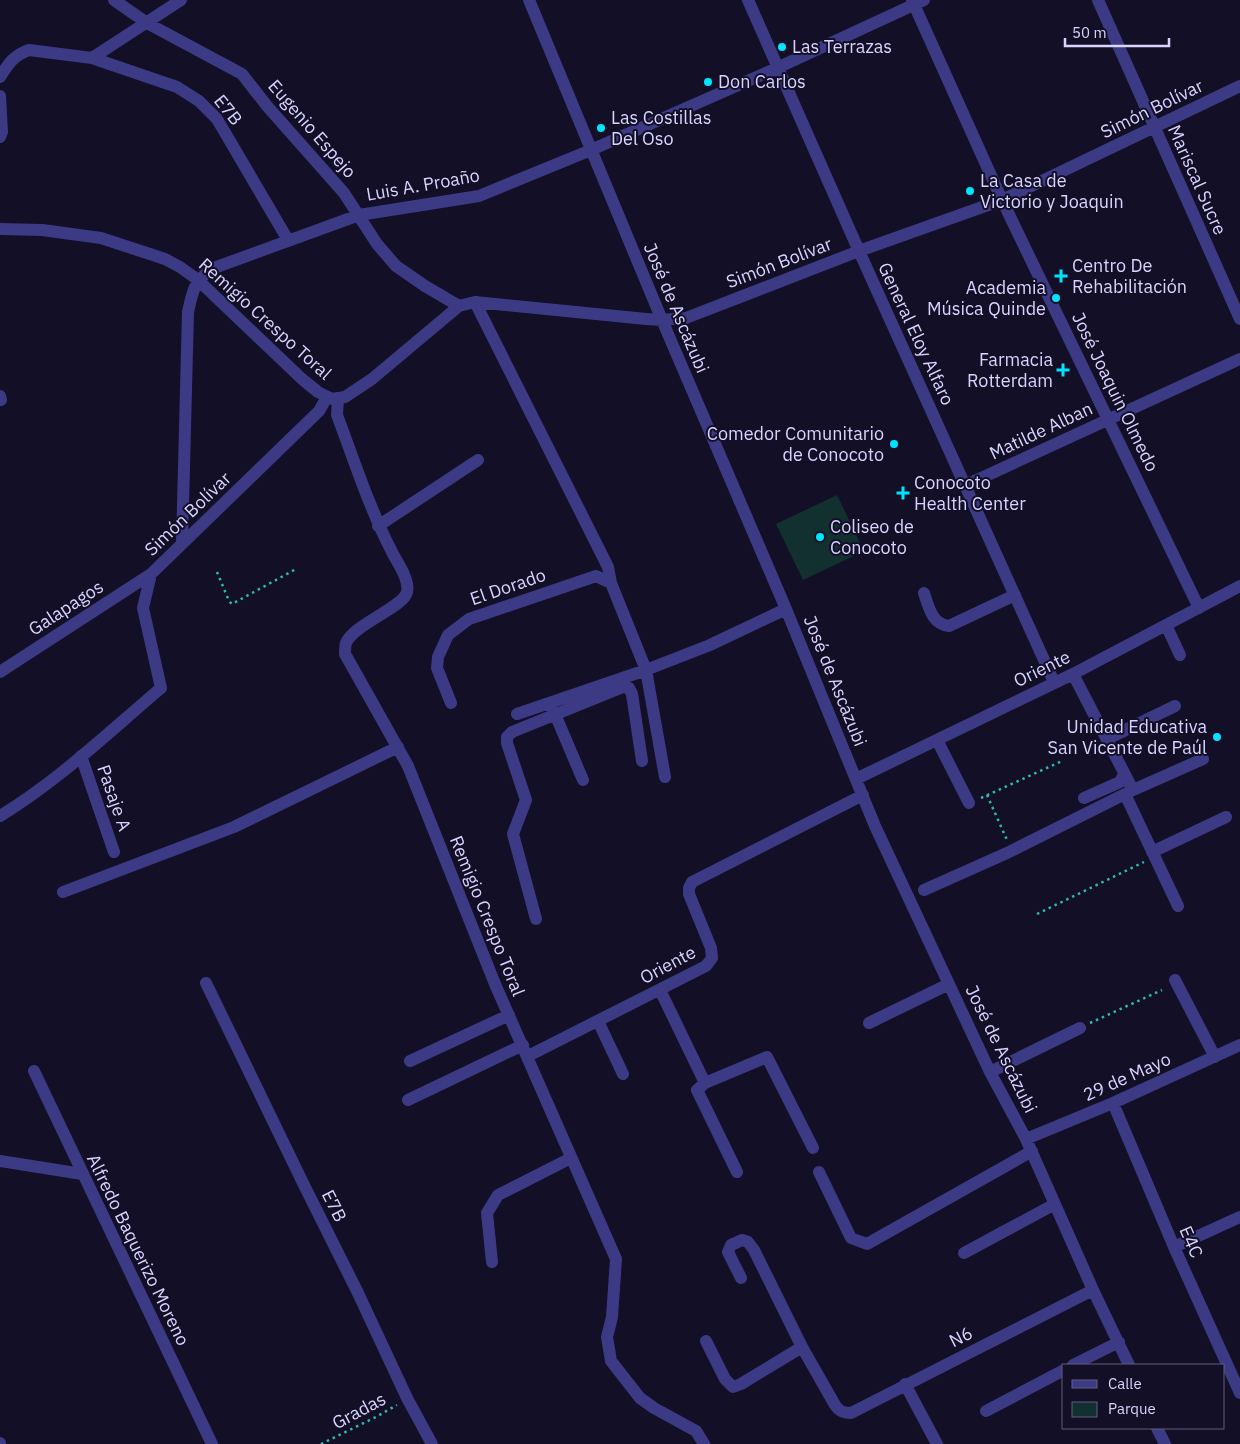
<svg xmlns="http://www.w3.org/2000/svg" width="1240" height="1444" viewBox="0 0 1240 1444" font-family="'IBM Plex Sans',sans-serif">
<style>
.green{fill:#12302f}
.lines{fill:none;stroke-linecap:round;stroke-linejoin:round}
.path{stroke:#2fb8b0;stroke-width:2.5;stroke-dasharray:2.5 4;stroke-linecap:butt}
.minor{stroke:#3d3a85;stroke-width:12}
.poi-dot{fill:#00e5ff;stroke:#130f26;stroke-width:2}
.labels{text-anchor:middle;stroke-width:4;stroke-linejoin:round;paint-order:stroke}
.poi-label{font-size:18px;fill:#d9d4ff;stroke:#130f26;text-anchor:start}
.street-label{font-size:18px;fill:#d9d4ff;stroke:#130f26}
</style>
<rect width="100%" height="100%" fill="#130f26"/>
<path class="green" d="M837,495L864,551L803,580L776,524Z"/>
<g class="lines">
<path class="path" d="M217,572L229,601L232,604L296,569
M987,795L1007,840
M981,798L1062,761
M1037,914L1144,862
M1090,1023L1162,990
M321,1444L376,1417L397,1405"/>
<path class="minor" d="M114,0L147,23L242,74L267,106L344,193L377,244L396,266L425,286L459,306
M529,0L662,320L786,609L875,826L990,1072L1026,1139L1093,1290L1129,1365
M748,0L859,251L1054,682
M912,0L1002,200L1199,608
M1098,0L1240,319
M92,58L177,87L199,101L217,119L288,240
M0,77C8,64 14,55 29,50L92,58L181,0
M0,96L2,132L0,137
M0,229L42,230L101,238L165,259L180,267L198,280L302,379L318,392L332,399L345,397L372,379L459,306L475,302L646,319L662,320L686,318L859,251L1002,200L1240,86
M475,302L608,567L611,583
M0,396L1,400
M338,399L337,415C354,460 369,507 391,550C396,561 410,579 407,592C404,607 354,624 346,643C345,646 345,650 345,654L408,766L495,984L616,1259L612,1317L607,1337L611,1361L640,1398L654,1408L696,1431L704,1444
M966,485L1240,359
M378,526L478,460
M182,544L188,312C193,290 193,284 211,269L359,215L479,196L591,150L777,68L924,0
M924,593C929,608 932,624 949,626L1015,595
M1166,625L1180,655
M0,672L151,574
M1073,674L1133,790
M451,703L437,668L438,657L448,635L469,619L596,576L611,583L646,670L665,777
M552,707L583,780
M517,714L646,670L710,645L786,609
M1107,739L1175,706
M937,740L969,803
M81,756L114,852
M856,779L1073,674L1240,586
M1125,794L1178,906
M1084,798L1120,782L1124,774
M0,816C58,781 109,732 161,688L143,608L151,574L319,411L327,397
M1152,852L1226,817
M924,890L1007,853L1133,790L1203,759
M63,892L234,827L398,747
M536,919L513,834L526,800L507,743V737L512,732L623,687L629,688L632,694L642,761
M1175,980L1215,1057
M206,983L303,1183L358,1293L407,1398L432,1444
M660,990L705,1083
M598,1021L623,1074
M869,1023L949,984
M528,1056L706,966L712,958L711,948L689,894V888L692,882L863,795
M410,1061L509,1015
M34,1071L212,1444
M990,1072L1080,1028
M408,1100L523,1045
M1113,1103L1174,1247L1240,1393
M1026,1139L1113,1103L1240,1045
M0,1161L82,1174
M737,1172L697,1090L705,1083L767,1057L813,1148
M819,1172L851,1238L867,1244L1018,1159L1032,1151
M1174,1247L1240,1217
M964,1253L1055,1204
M492,1262L487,1213L498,1195L571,1158
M741,1278L728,1252L731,1245L742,1240L748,1242L754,1250L802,1347L835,1405C839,1411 843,1413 851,1413L1093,1290
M706,1341L725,1379L733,1387L741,1384L802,1347
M1073,1365L1119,1342
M905,1384L937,1444
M986,1411L1064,1370
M1157,1428L1165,1444
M0,1443V1444"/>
</g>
<g class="poi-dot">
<circle cx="782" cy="47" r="5"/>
<circle cx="708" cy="82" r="5"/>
<circle cx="601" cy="128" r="5"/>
<circle cx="970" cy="191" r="5"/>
<path d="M1058.5 268.5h5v5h5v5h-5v5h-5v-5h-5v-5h5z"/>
<circle cx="1056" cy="298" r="5"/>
<path d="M1060.5 362.5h5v5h5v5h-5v5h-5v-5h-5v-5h5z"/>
<circle cx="894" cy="444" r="5"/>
<path d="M900.5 485.5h5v5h5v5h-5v5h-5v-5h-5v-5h5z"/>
<circle cx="820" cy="537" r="5"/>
<circle cx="1217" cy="737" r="5"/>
</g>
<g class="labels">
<g class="poi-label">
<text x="792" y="53">Las Terrazas</text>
<text x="718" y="88">Don Carlos</text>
<text x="611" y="124">Las Costillas<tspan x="611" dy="21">Del Oso</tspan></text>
<text x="980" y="187">La Casa de<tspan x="980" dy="21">Victorio y Joaquin</tspan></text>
<text x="1072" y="272">Centro De<tspan x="1072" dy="21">Rehabilitación</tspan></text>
<text x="1046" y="294" text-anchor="end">Academia<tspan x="1046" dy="21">Música Quinde</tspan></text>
<text x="1053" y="366" text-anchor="end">Farmacia<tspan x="1053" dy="21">Rotterdam</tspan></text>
<text x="884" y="440" text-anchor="end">Comedor Comunitario<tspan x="884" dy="21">de Conocoto</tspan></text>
<text x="914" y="489">Conocoto<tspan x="914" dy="21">Health Center</tspan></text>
<text x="830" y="533">Coliseo de<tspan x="830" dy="21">Conocoto</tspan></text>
<text x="1207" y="733" text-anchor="end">Unidad Educativa<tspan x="1207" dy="21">San Vicente de Paúl</tspan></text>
</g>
<g class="street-label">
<text transform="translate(1152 109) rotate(-26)" y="6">Simón Bolívar</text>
<text transform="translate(228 110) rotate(51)" y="6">E7B</text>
<text transform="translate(312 129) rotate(49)" y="6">Eugenio Espejo</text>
<text transform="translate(1197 180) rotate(66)" y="6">Mariscal Sucre</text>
<text transform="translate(423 185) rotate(-10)" y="6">Luis A. Proaño</text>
<text transform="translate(779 263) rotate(-21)" y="6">Simón Bolívar</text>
<text transform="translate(676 308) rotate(67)" y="6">José de Ascázubi</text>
<text transform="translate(265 319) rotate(42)" y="6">Remigio Crespo Toral</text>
<text transform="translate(916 334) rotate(65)" y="6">General Eloy Alfaro</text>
<text transform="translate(1115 392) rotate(64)" y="6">José Joaquin Olmedo</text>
<text transform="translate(1041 431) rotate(-25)" y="6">Matilde Alban</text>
<text transform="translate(188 514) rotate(-44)" y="6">Simón Bolívar</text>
<text transform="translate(508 587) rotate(-19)" y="6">El Dorado</text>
<text transform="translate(66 608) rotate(-33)" y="6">Galapagos</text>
<text transform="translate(1042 669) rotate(-26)" y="6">Oriente</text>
<text transform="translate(835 681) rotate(68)" y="6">José de Ascázubi</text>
<text transform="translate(114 798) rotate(71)" y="6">Pasaje A</text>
<text transform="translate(487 916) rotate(68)" y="6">Remigio Crespo Toral</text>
<text transform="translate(668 965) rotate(-28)" y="6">Oriente</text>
<text transform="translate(1001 1049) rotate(64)" y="6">José de Ascázubi</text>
<text transform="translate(1127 1077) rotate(-24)" y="6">29 de Mayo</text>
<text transform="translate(334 1206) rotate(63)" y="6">E7B</text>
<text transform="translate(1191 1242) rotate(66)" y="6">E4C</text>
<text transform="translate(138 1250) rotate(64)" y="6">Alfredo Baquerizo Moreno</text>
<text transform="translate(961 1337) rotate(-27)" y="6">N6</text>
<text transform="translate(359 1411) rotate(-28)" y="6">Gradas</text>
</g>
</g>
<rect x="1062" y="1364" width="162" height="65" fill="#130f26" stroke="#625e7d"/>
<rect x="1072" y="1380" width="25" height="8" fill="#3d3a85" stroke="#625e7d"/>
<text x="1108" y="1389" font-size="15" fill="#d9d4ff">Calle</text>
<rect x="1072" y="1402" width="25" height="15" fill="#12302f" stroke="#625e7d"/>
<text x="1108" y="1414" font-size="15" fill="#d9d4ff">Parque</text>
<path d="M1065 38v8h104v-8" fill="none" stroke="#d9d4ff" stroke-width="2.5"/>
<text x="1072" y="38" font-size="15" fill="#d9d4ff" stroke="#130f26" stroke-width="4" paint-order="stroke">50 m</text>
</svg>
